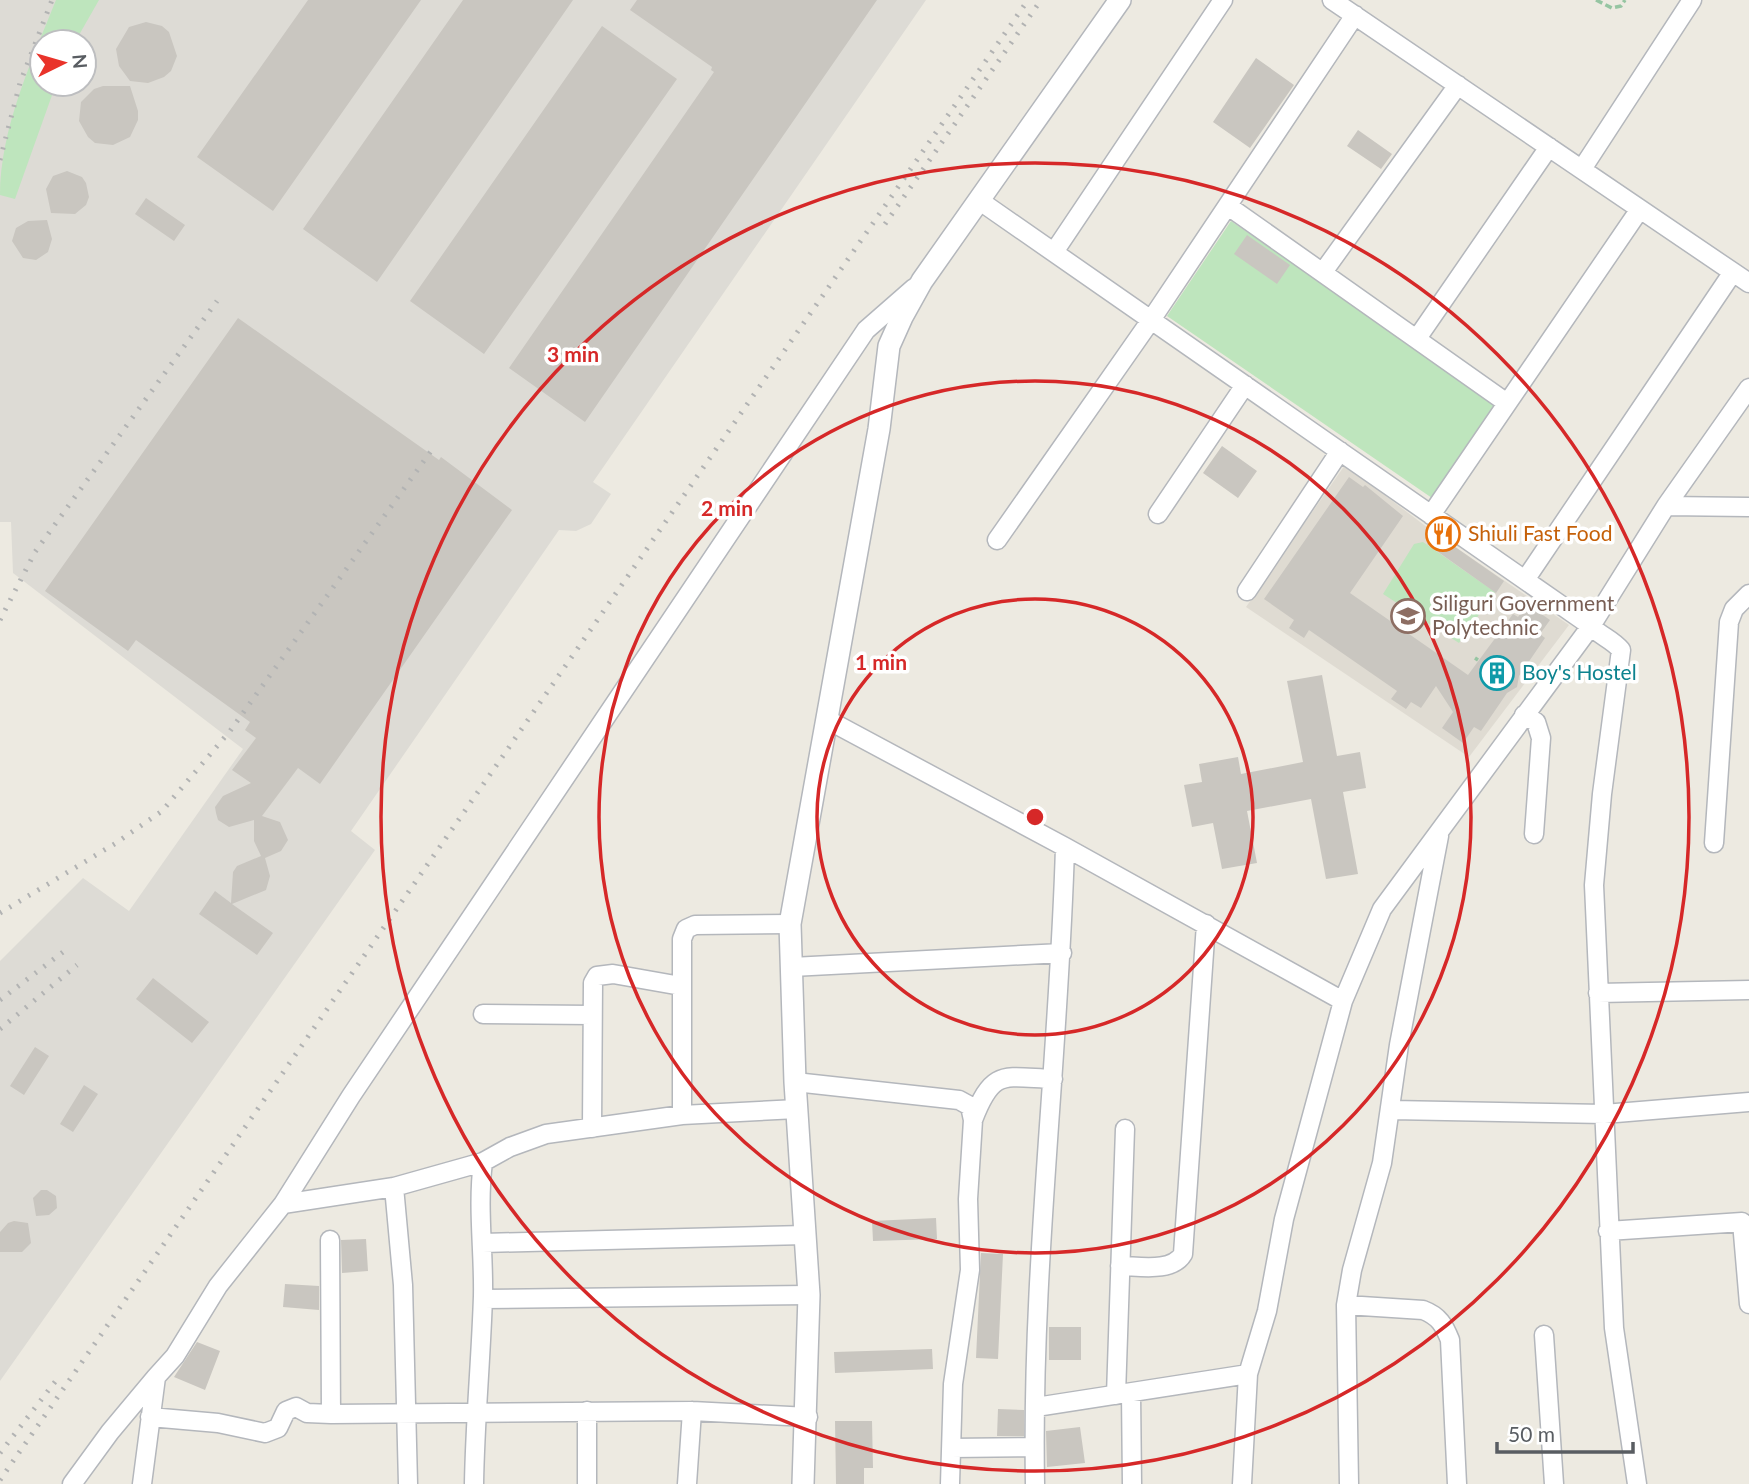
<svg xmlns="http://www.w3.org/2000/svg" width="1749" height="1484" viewBox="0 0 1749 1484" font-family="Lato,sans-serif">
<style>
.industrial{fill:#dddbd5;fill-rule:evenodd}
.education{fill:#dfdbd2}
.green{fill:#bee5bd}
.building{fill:#c9c6c0}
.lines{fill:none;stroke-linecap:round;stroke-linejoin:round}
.minor-casing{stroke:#b4b7bc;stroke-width:21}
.tertiary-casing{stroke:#b4b7bc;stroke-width:24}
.path{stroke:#96c5a2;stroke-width:3.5;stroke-dasharray:7 3.5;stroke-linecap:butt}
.minor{stroke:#fff;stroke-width:18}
.tertiary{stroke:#fff;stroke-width:21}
.rail{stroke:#b2b3b3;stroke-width:5;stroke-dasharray:2 9;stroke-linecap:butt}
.ring{fill:none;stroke:#d62828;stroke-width:3.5}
.labels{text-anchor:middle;stroke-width:7;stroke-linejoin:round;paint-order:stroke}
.food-label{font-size:21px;fill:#c56008;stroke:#fff;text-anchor:start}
.education-label{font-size:21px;fill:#785e54;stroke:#fff;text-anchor:start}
.culture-label{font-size:21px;fill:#0d838f;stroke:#fff;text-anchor:start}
.centre{fill:#d62828;stroke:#fff;stroke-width:3.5}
.ring-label{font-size:21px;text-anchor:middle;font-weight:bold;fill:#d62828;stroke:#fff;stroke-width:7;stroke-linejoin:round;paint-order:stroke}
</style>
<rect width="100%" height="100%" fill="#edeae1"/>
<path class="industrial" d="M0,0H926L593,482L611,494L591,524L576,531L559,530L351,831L375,850L0,1381V961L83,878L129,911L243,749L13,573L11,522H0ZM42,42H84V84H42Z"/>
<path class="education" d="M1345,465L1432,531L1569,625L1469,757L1246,607Z"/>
<path class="green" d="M56,0H99L75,42H42V84H56L15,199L0,195C0,129 32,60 56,0Z
M1231,221L1496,403L1432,498L1167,316Z
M1423,542L1495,592L1459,643L1383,594L1414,544Z"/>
<path class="building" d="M308,0H421L273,211L197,157Z
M463,0H573L377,282L303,229Z
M637,0H877L585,422L509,368L714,72L711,70L712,67L630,10Z
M146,22L162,26L169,32L177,56L171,71L164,77L148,83L130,81L119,66L116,49L129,27Z
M602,26L677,79L484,354L410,301Z
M1256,58L1294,85L1250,148L1213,122Z
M103,86H130L138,111V120L130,137L113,145L95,143L88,137L79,121L81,102L94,89Z
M1358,130L1392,154L1381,169L1347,146Z
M67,171L82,177L86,183L89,197L86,205L75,214L51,213L46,189L53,176Z
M146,198L185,225L174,241L135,214Z
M47,220L52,239L48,252L36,260L23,258L12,241L16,228L28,221Z
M1247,235L1290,265L1277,284L1234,254Z
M238,318L439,460L441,457L512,510L320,784L298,768L262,816L280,822L288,840L281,851L265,858L270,876L266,890L232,904L273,933L257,955L199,914L215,891L231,903L233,872L237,866L261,856L254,841V820L229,827L218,820L216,813L215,807L223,796L251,783L232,770L256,738L245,730L250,722L136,640L128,651L45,591Z
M1222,446L1257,471L1238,498L1203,473Z
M1349,477L1363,487L1365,485L1403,516L1350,593L1468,675L1513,614L1518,617L1527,604L1550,620L1540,634L1545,638L1519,676L1517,687L1507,693L1481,731L1474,727L1463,743L1442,728L1453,712L1436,686L1421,708L1411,702L1406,709L1391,699L1397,691L1309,630L1304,638L1289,628L1294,620L1264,599Z
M1435,533L1504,581L1496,593L1427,544Z
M1322,675L1337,756L1360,752L1366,788L1343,792L1358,874L1326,879L1311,799L1247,811L1257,863L1222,869L1213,823L1192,827L1184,785L1202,782L1199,764L1238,757L1241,774L1303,762L1287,681Z
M153,978L209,1022L192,1043L136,999Z
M35,1047L49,1056L24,1095L10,1086Z
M84,1085L98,1094L73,1132L60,1124Z
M41,1190H47L56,1196L57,1208L49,1215L36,1216L33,1198Z
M936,1218L937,1239L873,1241L872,1221Z
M14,1221L28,1223L31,1243L22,1252H0V1232L8,1223Z
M366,1239L368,1271L342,1273L341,1240Z
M981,1253L1003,1254L998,1359L976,1358Z
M285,1284L319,1286V1310L283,1307Z
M1049,1327H1081V1360H1049Z
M197,1342L220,1351L205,1390L174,1377Z
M932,1349L933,1369L835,1373L834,1352Z
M998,1409L1024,1410V1436H997Z
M835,1421H872L873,1468H864V1484H836Z
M1080,1427L1085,1463L1047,1467L1046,1431Z"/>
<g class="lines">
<g class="minor-casing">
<path id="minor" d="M1332,0L1749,283
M1582,169L1692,0
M980,201L1591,626C1600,636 1612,639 1621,650L1602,794L1594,885L1614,1328L1637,1484
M1228,206L1507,403
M1054,252L1223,0
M1323,272L1458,85
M1418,337L1549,147
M1666,506L1749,507
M1158,514L1245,385
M1431,515L1640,209
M997,540L1151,320L1355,15
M1525,580L1733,272
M1247,591L1340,451
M1524,715L1536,722L1541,738L1534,834
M828,720L1065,847L1343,1001
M1714,843L1729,622L1734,609L1749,594
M792,967L1062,953
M1598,993L1749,990
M483,1014L592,1015
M795,1082L959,1100L970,1106L973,1120L968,1199L970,1270L953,1384L950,1484
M1392,1110L1604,1114L1749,1102
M682,1115V939L686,929L695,925L790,924
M973,1120C993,1068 1003,1077 1053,1079
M592,1128L593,983L597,976L613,974L681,986
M394,1187L403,1285L408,1484
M283,1204L394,1187L483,1162L510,1147L546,1134L682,1115L797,1109
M1608,1231L1742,1222L1749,1304
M330,1240L331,1414
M483,1243L806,1235
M1120,1266C1138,1266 1172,1273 1183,1254L1206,924
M483,1299L809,1295
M1346,1305L1423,1310C1439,1316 1444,1325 1450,1340L1457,1484
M1544,1335L1554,1484
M1131,1393L1132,1484
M1116,1395L1125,1129
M1036,1407L1248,1374
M150,1417L218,1423L265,1433L278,1428L286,1411L296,1407L307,1413L331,1414L692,1411L808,1417
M951,1448L1034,1447
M72,1484L110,1432L156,1377
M142,1484L156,1377L175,1356L218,1286L283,1204L351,1096L866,330L914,288
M474,1484C475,1421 481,1359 483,1296C484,1252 477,1207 483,1162
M587,1484V1411
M687,1484L692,1411
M1035,1484C1031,1271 1059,1059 1065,847
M1242,1484L1248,1374L1267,1311L1284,1219L1343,1001L1382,909L1591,626L1666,506L1749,388
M1349,1484L1346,1305L1352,1270L1382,1163L1399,1045L1439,836"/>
</g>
<g class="tertiary-casing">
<path id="tertiary" d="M803,1484L809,1295L795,1082L790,924L879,429L889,346L902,317L922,281L1120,0"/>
</g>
<path class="path" d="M1596,0L1612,8L1621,6L1625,0
M1475,658L1478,660"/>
<use href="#minor" class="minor"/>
<use href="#tertiary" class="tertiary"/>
<path class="rail" d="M0,160L20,83L52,0
M885,224L1041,0
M0,620L35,552L217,301
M0,913L116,843L162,811L230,731L431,451
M0,1000L67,949
M0,1029L77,965
M0,1453L58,1378
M0,1480L1028,0"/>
</g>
<g class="ring">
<circle cx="1035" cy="817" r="218"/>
<circle cx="1035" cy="817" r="436"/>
<circle cx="1035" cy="817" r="654"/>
</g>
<defs>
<g id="restaurant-ring" transform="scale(1.75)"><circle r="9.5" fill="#fff" stroke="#e8710a" stroke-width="1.5"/><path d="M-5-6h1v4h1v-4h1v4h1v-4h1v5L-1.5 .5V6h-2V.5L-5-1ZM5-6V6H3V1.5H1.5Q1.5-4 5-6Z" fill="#e8710a"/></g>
<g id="university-ring" transform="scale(1.75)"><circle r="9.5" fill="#fff" stroke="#8d6e63" stroke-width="1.5"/><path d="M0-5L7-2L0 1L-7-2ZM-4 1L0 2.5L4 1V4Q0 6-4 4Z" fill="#8d6e63"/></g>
<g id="building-ring" transform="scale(1.75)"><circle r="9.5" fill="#fff" stroke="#0f9aa8" stroke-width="1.5"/><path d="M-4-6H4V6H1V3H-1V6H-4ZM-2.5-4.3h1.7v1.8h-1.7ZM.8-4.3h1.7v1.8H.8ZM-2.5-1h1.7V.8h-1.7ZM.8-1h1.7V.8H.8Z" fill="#0f9aa8"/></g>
</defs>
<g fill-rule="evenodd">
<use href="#restaurant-ring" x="1443" y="534"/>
<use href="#university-ring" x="1408" y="616"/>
<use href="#building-ring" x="1497" y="673"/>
</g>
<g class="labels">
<g class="food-label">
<text x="1468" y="541">Shiuli Fast Food</text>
</g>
<g class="education-label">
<text x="1432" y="611">Siliguri Government<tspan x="1432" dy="24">Polytechnic</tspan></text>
</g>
<g class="culture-label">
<text x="1522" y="680">Boy's Hostel</text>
</g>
</g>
<circle cx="1035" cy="817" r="10" class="centre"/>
<g class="ring-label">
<text x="573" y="362">3 min</text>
<text x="727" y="516">2 min</text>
<text x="881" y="670">1 min</text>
</g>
<g transform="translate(63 63) rotate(85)"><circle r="33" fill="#ffffff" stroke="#bdbec0" stroke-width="2"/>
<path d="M0-5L12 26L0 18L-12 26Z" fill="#e9332a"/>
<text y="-10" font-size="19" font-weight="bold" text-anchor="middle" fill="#595d62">N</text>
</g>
<path d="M1497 1442v10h136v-10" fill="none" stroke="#595d62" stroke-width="3.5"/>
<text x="1508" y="1442" font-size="21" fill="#595d62" stroke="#ffffff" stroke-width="5" paint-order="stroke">50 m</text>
</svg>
